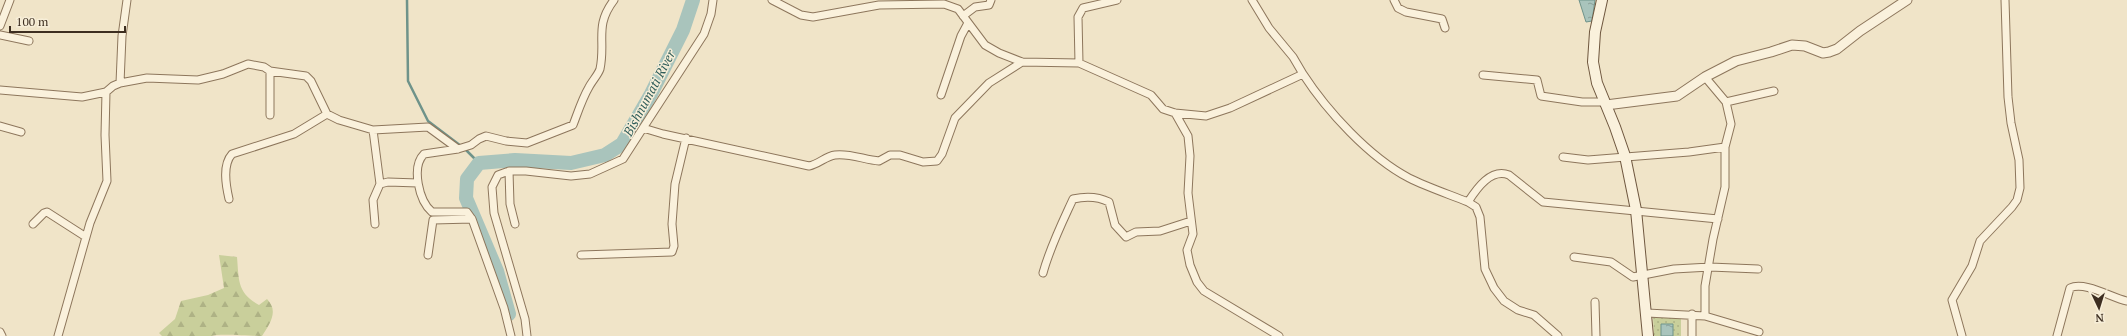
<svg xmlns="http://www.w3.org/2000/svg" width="2127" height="336" viewBox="0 0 2127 336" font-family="'PT Serif',serif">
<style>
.forest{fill:url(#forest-firs)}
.park{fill:url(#park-dots)}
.water{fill:url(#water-ripples);stroke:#6f938a}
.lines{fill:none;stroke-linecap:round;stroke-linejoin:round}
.stream{stroke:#6f938a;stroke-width:2.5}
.river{stroke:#a9c4bc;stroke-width:14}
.minor-casing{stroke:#8d765c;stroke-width:9}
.tertiary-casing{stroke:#8d765c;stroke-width:11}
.secondary-casing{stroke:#6f573f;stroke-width:12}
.minor{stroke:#faf1dc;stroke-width:7}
.tertiary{stroke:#faf1dc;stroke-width:9}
.secondary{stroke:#faf1dc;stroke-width:10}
.labels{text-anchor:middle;stroke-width:3;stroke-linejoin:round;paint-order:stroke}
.water-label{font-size:13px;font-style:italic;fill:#2f5d5a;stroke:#f7eed8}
</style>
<defs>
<pattern id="forest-firs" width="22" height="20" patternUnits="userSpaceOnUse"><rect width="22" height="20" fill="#c9cf9b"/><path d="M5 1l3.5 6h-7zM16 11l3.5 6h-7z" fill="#aeb285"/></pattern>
<pattern id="park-dots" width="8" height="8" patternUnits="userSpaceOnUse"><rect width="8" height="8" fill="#c9cf9b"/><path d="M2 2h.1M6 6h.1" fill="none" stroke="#aeb285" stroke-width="1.8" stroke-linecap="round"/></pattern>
<pattern id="water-ripples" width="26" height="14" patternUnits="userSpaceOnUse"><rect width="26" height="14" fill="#a9c4bc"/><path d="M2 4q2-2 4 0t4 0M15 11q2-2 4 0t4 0" fill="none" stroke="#8ba098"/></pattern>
</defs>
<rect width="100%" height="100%" fill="#f0e4c8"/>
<path class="forest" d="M219,255L237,257C239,280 237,293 259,305L267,299C279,311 270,324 262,336C251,336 219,333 211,336H162L159,333L175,319L181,301L208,295L224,288Z"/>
<path class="park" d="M1653,316L1681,318V336H1654Z"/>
<path class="water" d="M1579,0H1595L1592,21L1586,22Z
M1661,324H1673V336H1661Z"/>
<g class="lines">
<path class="stream" d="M407,0L408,81L428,121L461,146
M465,149L479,163"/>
<path class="river" d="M509,314L497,271L466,198L467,179L479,163L515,160L571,163L605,155L622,144L651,94L683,30L693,0"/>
<g class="minor-casing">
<path id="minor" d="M772,0L801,15L813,17L879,5L944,4L958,9L985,45L999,53L1022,62L1079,63L1151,95L1163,109L1175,113L1206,116L1230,108L1303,74C1327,111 1369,157 1409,178C1427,187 1448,194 1468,202L1476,207L1480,217L1485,269L1494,288L1504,301L1518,310L1534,315L1558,336
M1252,0L1269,28L1293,57L1303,74
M1394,0L1398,8L1406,12L1442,19L1445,28
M963,16L975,7L989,5L991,0
M0,26L10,0
M0,35L29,41
M1079,63L1078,17L1083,8L1117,0
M270,71V115
M1483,75L1537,80L1541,96L1582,102H1605
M1705,77L1726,102L1731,124L1725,147V187L1713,239L1705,286V316
M120,83L122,36L127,0
M0,90L82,97L106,92L113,86L120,83L147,78L198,80L223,74L248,64L264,67L270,71L306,76L311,81L327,114L339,120L373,130L428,127L458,149
M941,95L961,36L968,23
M1726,102L1774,91
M1175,113L1188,136L1190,156L1188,193L1193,234L1187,250L1190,265L1197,282L1204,291L1279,336
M0,126L21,132
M643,128L704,34L711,14L713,0
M373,130L380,184L373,200L375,224
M1563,157L1588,160L1689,152L1725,147
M509,171L510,204L515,224
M380,184L388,182L418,183
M229,199C226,186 222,165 232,154L294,134L327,114
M1468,202C1477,188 1491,168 1509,175L1543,202L1718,219
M33,224L44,213L47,212L86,237
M428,255L433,220L472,219
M581,255L672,252L674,246L672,224L675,184L686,138
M1574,257L1611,262L1633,277L1674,269L1710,267L1758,269
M1043,273C1050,247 1062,223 1073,199C1086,196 1097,196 1109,202L1115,225L1126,237L1136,232L1160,231L1191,221
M1595,302L1596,336
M1647,313L1705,316L1759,332
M1692,314V336
M0,332L2,336
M58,336L90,223L107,181L105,135L106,92
M511,336L504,308L472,219L467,212H432C419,201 411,167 424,154L458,149L471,145L479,139L486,136L506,141L527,143L573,125C578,112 582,99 589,87C592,81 598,75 600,69C606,41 594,26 614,0
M527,336L525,319L494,213L492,187L498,175L509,171H526L571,176L590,174L623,159L643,128L663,134L809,166C819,164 826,156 835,155C850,153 865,160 879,161L890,155H900L923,162L937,161L942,154L955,118L989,83L1022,62
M1962,336L1952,300L1972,266L1980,241L2012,207L2017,200L2020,188L2019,160L2011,123L2008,97L2005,0
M2057,336L2070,288C2085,281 2112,298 2127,301"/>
</g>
<g class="tertiary-casing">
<path id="tertiary" d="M1606,105L1677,96L1705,77L1736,61L1771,52L1792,45L1805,46L1823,53L1829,52L1837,49L1860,31L1907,0"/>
</g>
<g class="secondary-casing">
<path id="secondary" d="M1602,0L1595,32L1593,62L1597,83L1615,127L1625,156L1636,210L1648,336"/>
</g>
<use href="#minor" class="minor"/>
<use href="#tertiary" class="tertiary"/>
<use href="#secondary" class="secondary"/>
</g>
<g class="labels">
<g class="water-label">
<text transform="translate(649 93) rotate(-62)" y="5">Bishnumati River</text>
</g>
</g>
<g transform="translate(2099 308) rotate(176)" stroke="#f7eed8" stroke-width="3" paint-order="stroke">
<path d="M0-3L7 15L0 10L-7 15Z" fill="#3d2e20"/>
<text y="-6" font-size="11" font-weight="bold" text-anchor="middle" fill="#3d2e20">N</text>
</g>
<path d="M10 26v6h115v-6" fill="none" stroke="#3d2e20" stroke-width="2"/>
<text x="16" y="26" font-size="12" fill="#3d2e20" stroke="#f7eed8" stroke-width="3" paint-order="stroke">100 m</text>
</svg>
